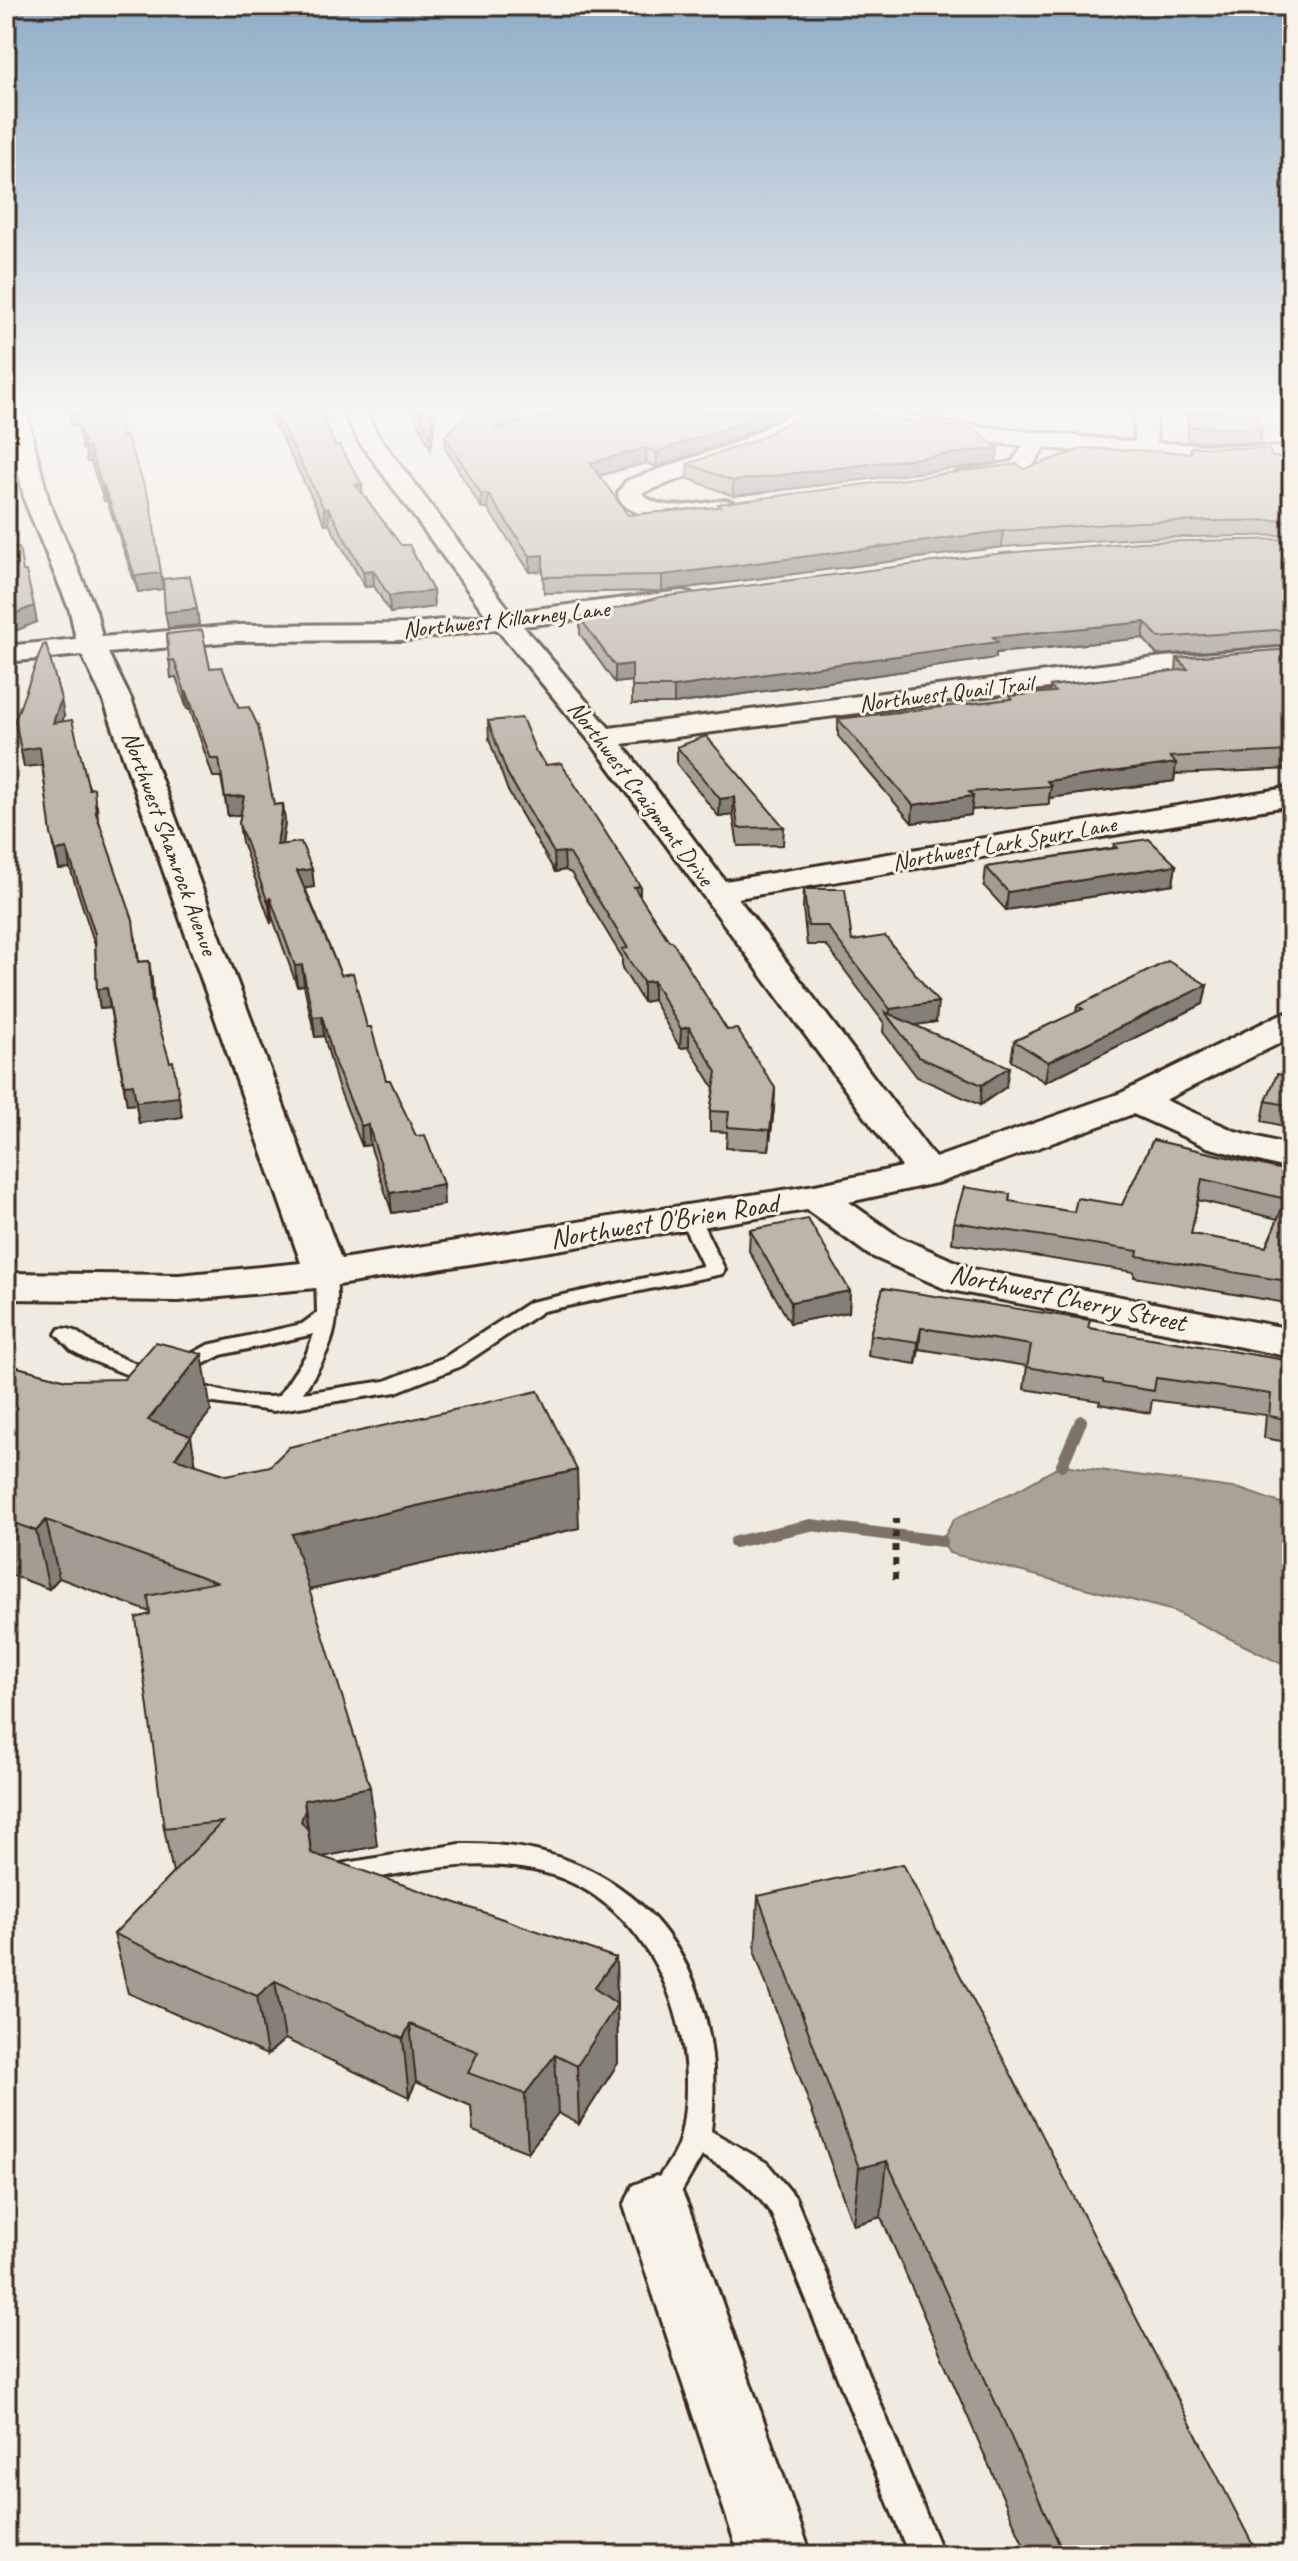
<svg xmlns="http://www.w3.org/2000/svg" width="1298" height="2561" viewBox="0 0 1298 2561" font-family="Caveat,sans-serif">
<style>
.water{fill:#aaa296;stroke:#7e7266;stroke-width:2}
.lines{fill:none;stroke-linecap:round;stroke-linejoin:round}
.stream{stroke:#7e7266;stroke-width:12}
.service-casing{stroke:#3b2a1e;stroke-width:6}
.minor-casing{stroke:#3b2a1e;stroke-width:6}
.path{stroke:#3b2a1e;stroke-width:6;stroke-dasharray:7 7;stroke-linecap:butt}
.service{fill:#f7f3e8;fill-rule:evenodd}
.minor{fill:#f7f3e8;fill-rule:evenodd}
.wall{fill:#a39c92;stroke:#3b2a1e;stroke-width:2;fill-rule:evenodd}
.shaded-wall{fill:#847f77;stroke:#3b2a1e;stroke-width:2}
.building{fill:#bdb5aa;stroke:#3b2a1e;stroke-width:2;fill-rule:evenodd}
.labels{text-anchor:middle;stroke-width:6;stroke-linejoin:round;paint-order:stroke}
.far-street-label{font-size:24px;fill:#3b2a1e;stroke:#f7f3e8}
.street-label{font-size:28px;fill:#3b2a1e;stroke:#f7f3e8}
</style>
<rect width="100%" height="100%" fill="#efebe0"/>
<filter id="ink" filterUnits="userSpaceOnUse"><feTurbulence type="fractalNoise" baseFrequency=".0125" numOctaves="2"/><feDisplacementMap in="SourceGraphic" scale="16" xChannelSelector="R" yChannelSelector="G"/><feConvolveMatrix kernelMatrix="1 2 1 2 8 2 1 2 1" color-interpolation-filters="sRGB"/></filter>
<g filter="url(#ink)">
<path class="water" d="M1062,1465L1240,1489L1292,1507V1669L1174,1611L949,1553L942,1541L954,1519L1014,1492Z"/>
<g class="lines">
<path class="stream" d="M1062,1465L1081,1421
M735,1542L811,1525L942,1541"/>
<g class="service-casing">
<path id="service" d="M689,1211L699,1217L725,1270L722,1274L543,1311L459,1367L396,1392L273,1411L214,1403L161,1388L88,1359L71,1350L56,1334L59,1329C75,1325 87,1342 101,1349C143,1368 234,1403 279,1396L306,1355L314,1334L221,1355L182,1375L172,1368L175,1363L208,1345L302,1324L317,1313L316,1274L326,1268L336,1274C340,1328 334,1346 303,1393L385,1381L445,1357L530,1302L703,1266L679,1217Z
M460,1844C634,1840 731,1963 711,2131L767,2163L795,2197L943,2555H909L772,2215C754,2187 732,2171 702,2156L669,2213L658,2217L647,2213L643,2203C653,2180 676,2160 681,2134C704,2028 648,1892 533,1870C466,1857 400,1873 334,1887L325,1884L321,1876L325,1868L334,1865Z"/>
</g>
<g class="minor-casing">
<path id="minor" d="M6,412H26L49,502L96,611L102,637L236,625L407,624L486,615L358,440L344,412H366L377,434L511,612L682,591L691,593L695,599L691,605L682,607L523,626L609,728L1163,657L1292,647V663L1163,673L622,744L725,881L1292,787V805L738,898L935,1158L1121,1093L1279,1015L1292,1012V1037L1165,1100L1235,1131L1292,1146V1170L1207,1147L1133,1114L941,1182L849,1202L899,1237L972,1269L1292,1329V1357L946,1289L869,1255L807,1210L326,1287L179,1301L6,1299V1273L179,1275L301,1263L103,699L82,655L6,662V646L76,639L70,611L25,502ZM497,629L592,744L902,1167L815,1185L341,1259L131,699L108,653L236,641L407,640Z
M795,412H822L798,429L756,451L642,493C659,514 701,503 725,500L733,502L737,507L733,512C704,519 640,528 619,499L618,493L626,481L740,441Z
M1134,412H1156L1157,443L1292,448V462L1146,457L1044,448L1028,473L965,484L957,482L953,477L957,472L1012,462L1023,446L926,435L915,428L926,421L1135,442Z
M656,2176L679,2185L688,2206L811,2555H739L624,2206L633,2185Z"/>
</g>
<path class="path" d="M895,1580L896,1518"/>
<use href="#service" class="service"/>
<use href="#minor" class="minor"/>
</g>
<path class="wall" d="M69,412L122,437L163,589L138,592L107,501H104L91,462H87L85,449H82L78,426H71Z
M270,412H320L335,446L363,494L433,591L434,607L390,613L374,586L365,587L329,524H325L277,428L275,429Z
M413,412H436L431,450Z
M527,412L514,425L563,412H789L739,438L657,467L646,463L599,476L628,515L718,507V504L1024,469L1190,453L1191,447L1272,457L1292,470V535L1138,538L1002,547L662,591L544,593L543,571L530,572L488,509H482L446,450L445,436Z
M890,412H945V420Z
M1186,412H1230V414L1262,429L1260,444L1187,441L1188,420Z
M758,439L996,463L733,496L687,478L688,464Z
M1292,539V645L1157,655L1143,638L996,653V658L674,704H632V681L615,683L580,634V618Z
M167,634L210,668L274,805L283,804L285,823L282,845L312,869L314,887L305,888L341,975L367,1027L386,1080L444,1205L392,1213L370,1145L362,1146L337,1084L324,1036L315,1037L304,985L297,986L272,916L271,924L242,842L239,824L241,814L228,816L221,777H213L190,709H187L176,677L171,678Z
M1292,649V769L1175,774L1174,781L1049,798V804L971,810V815L912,823L838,736V719L1009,699L1010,696L1050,692V686L1176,671L1177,658Z
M64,716L62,722L97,806L98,818L136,939L139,962L149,961L154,1009L182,1117L139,1123L136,1104L127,1105L110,1008L100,1009L97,989L95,945L70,868L59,869L55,853L42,765L24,767L15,720Z
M488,721L536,752L640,886V897L727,1030L775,1088L774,1108L769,1150L726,1148L727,1132L710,1131V1111L714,1088L689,1047L680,1048L653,1000L643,1002L622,968V957L571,873L565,870L555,872L508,791L489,739Z
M677,747L784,827L783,845L738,846L733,815L719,817L677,764Z
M1114,844L1176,865L1173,884L1006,910L984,886L986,867L1113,848Z
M804,889L852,941L936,1022L914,1025L1006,1087L980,1105L917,1077L883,1032L884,1023L826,945H807L803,908Z
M1207,985L1203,1004L1045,1082L1011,1061L1014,1041L1076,1013L1077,1006Z
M1292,1077V1128L1262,1121L1266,1101Z
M1153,1140L1292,1172V1304L1134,1277V1272L952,1243L954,1222L1010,1194L1009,1202L1074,1212L1122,1205ZM1198,1200L1278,1219L1266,1247L1191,1234Z
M750,1230L850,1291L849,1312L790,1323L749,1251Z
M883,1288L1088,1328L1292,1361V1443L1264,1438L1266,1415L1152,1400L1150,1413L1099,1404L1100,1401L1024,1389L1027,1366L919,1349L916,1364L868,1356L870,1335Z
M6,1364L66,1380L211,1411L190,1436L196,1465L227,1475L579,1528L309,1590L377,1846L321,1857L616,1958L618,2063L579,2124L558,2113L528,2152L473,2131L471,2106L416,2082L409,2097L285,2039L267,2055L128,1993L114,1934L173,1873L164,1828L150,1612L59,1578L49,1589L6,1573Z
M758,1896L1258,2555H1028L881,2217L853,2225L755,1953Z"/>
<path class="shaded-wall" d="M69,412H76L78,426H71Z
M433,412H436L431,450L430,436Z
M512,412H527L494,445V430Z
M762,412H789L739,438L657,467V452Z
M273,414H276L277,428L275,429Z
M80,435H82L85,449H82Z
M89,447L91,462H87L85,448Z
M646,448V463L590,478V463Z
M998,448L996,463L733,496V481Z
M362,484L363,499L356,485Z
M102,486H104L107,501H104Z
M481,494H488V509H482Z
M6,495L14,558H6Z
M328,508L329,524H325L324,509Z
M1003,531L1002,547L662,591V575Z
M543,555V571L530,572V556Z
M373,570L374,586L365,587L363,571Z
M161,573L163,589L138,592L135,576Z
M433,591L434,607L390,613L389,596Z
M34,606L37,622L6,635V617Z
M197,609L199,625L168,628L165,612Z
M1145,622L1143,638L996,653V658L674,704V687L993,637Z
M632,664V681L615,683V666Z
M185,692H187L190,709H187Z
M61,699L64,716L56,740L53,723Z
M40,747L43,765L24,767L21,750Z
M1176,763L1174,781L1049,798L1051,786L1047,781Z
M244,796L246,814L228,816L225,797Z
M973,796L971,815L912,823L913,805Z
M734,797L733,815L719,817L720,799Z
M283,804L285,823L279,864L277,845Z
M67,849L70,868L59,869L56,851Z
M564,852L565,870L555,872L554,853Z
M1176,865L1173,884L1006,910L1008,892Z
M312,869L314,887L299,889L297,871Z
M640,886V905L634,887Z
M270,897L272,916L271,924L269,905Z
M149,961L152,980L155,1021L152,1002Z
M302,965L304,985L297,986L295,966Z
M653,981V1000L643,1002V982Z
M1207,985L1203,1004L1045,1082L1048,1062Z
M107,988L110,1008L100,1009L97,989Z
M938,1002L936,1022L897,1028L889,1018L890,1009Z
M322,1016L324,1036L315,1037L313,1017Z
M689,1027V1047L680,1048L681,1029Z
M1009,1067L1006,1087L980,1105L982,1085Z
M133,1084L179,1097L182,1117L139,1123L136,1104L127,1105L124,1085Z
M775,1088L774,1108L769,1150L770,1130Z
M368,1124L370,1145L362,1146L361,1126Z
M443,1184L444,1205L392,1213L390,1193Z
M850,1291L849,1312L790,1323L791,1302Z
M921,1328L919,1349L916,1364L918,1342Z
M202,1354L211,1411L158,1477L148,1420Z
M191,1436L200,1493L175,1458Z
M577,1470L579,1528L300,1592L292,1534Z
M46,1520L59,1578L49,1589L36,1531Z
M370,1787L377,1846L312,1859L301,1821L305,1810L312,1857L304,1800Z
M616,1958L618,2063L579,2124L577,2066L594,1988Z
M275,1981L285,2039L267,2055L257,1996Z
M410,2024L416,2082L409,2097L403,2039Z
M555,2055L558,2113L528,2152L525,2094Z
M887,2161L881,2217L853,2225L859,2168Z"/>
<path class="building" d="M76,412H118L122,437L126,436L150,501L161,573L135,576L104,486H102L89,447L85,448L82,435H80Z
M273,412H320L335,446L339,445L362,484L356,485L401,545H409L433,591L389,596L373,570L363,571L328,508L324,509L276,414H273Z
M419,412H433L430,436Z
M470,412H512L494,430L563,412H762L739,424L657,452L646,448L590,463L628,515L720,507L718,504L1017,464L1024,469L1085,448L1191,453V447L1269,449L1272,457H1285L1292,470V520L1140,522L1003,531L662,575L543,577V555L530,556L488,494H481L445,436Z
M806,412H861L886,418L974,429L998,448L733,481L688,464L758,439Z
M1230,412V414L1257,415L1262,429L1189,427V413Z
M6,499L11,542H6Z
M1292,539V629L1159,638L1145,622L993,637L998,642L674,687H632V664L615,666L580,618L660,597L1004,553L1140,542Z
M19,547L23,571H26L34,606L6,617V548Z
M190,576L197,609L165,612L163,579Z
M202,630L210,668L222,667L239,708L249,707L258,726L274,805L283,804L277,845L301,842L312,869L297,871L341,975L353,973L367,1027H371L386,1080H390L416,1136L425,1135L443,1184L390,1193L368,1124L361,1126L335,1064L322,1016L313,1017L302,965L295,966L270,897L269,905L239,824L244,796L225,797L219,759H211L187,692H185L174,660L169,661L167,634Z
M46,644L61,699L53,723L72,720L89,789L94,788L96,813L133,920L138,962L149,961L152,1002L170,1062L173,1061L179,1097L136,1102L133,1084L124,1085L107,988L97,989L95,934L67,849L56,851L51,834L40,747L21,750L15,720L43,645Z
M1292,649V751L1170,757L1176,763L1047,781L1051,786L969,792L973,796L913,805L838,719L1012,699L1010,696L1055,692L1050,686L1188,669L1177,658Z
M522,718L536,752L546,765L561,763L640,886L634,887L669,941H672L727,1030L737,1029L775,1088L770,1130L727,1127L729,1112L710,1111L717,1072L689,1027L681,1029L653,981L643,982L622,949L628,948L570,854L564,852L554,853L507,773L488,721Z
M706,736L784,827L738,828L734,797L720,799L677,747Z
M1149,839L1176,865L1008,892L986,867L1117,848L1114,844Z
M804,889H845L852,941L885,936L938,1002L890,1009L827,926H808Z
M1168,961L1207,985L1048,1062L1014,1041L1083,1009L1077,1006Z
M885,1012L1009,1067L982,1085L919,1057Z
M1277,1074L1292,1077V1106L1266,1101Z
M1153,1140L1292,1172V1282L1137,1256L1138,1251L954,1222L964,1187L1010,1194L1009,1201L1074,1212L1077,1198L1122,1205ZM1202,1179L1286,1199L1266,1247L1191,1234Z
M808,1219L850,1291L791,1302L750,1230Z
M883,1288L1090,1320L1088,1328L1292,1361V1420L1269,1416L1271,1394L1156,1378L1154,1391L1103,1383V1380L1027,1367L1031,1345L921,1328L918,1342L870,1335Z
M156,1342L202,1354L148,1420L191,1436L175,1458L227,1475L270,1466L289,1447L538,1391L577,1470L292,1534L370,1787L304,1800L305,1810L301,1821L308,1830L311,1853L616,1958L594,1988L617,2004L577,2066L555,2055L525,2094L468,2073L478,2052L410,2024L403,2039L275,1981L257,1996L114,1934L222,1822L164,1828L136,1618L150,1614L148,1596L216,1582L46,1520L36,1531L6,1520V1364L66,1380L124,1379Z
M903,1864L1258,2555H1064L887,2161L859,2168L758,1896Z"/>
</g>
<linearGradient id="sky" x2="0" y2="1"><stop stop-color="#8fadc7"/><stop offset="0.53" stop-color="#f8f6f1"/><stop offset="1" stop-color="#f8f6f1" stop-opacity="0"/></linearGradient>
<rect width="1298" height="771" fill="url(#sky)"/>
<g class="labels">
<g class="far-street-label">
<text transform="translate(506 619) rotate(-6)" y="8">Northwest Killarney Lane</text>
<text transform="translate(946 693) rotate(-7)" y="8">Northwest Quail Trail</text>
<text transform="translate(641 793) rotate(53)" y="8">Northwest Craigmont Drive</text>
<text transform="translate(170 843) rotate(70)" y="8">Northwest Shamrock Avenue</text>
<text transform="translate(1004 843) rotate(-10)" y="8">Northwest Lark Spurr Lane</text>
</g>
<g class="street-label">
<text transform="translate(664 1220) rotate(-9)" y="10">Northwest O'Brien Road</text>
<text transform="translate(1068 1297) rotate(12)" y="10">Northwest Cherry Street</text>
</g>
</g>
<rect width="1298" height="2561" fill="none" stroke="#f7f3e8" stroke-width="32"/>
<rect x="16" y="16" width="1266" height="2529" fill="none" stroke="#3b2a1e" stroke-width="3" filter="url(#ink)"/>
</svg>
